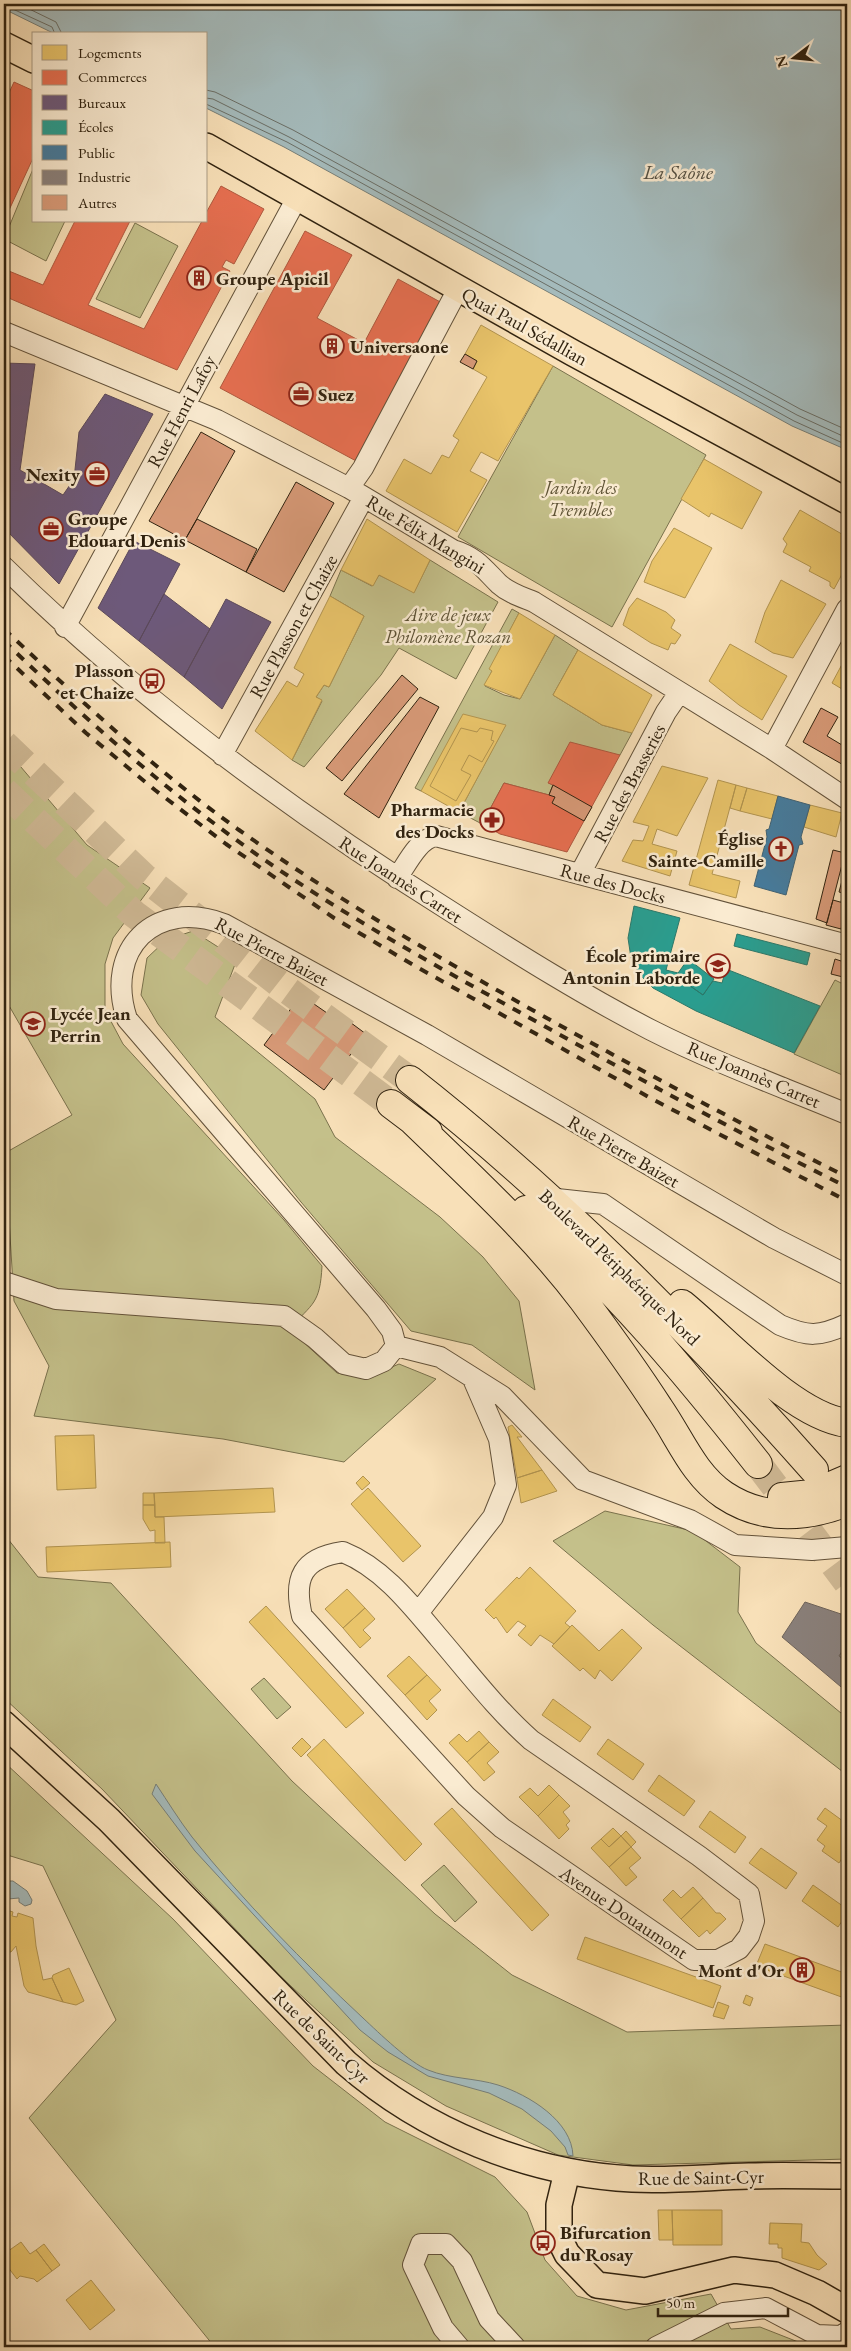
<svg xmlns="http://www.w3.org/2000/svg" width="851" height="2351" viewBox="0 0 851 2351" font-family="'EB Garamond',serif">
<style>
.green{fill:#c4c08a;stroke:#7a724d}
.water{fill:#a4babb;stroke:#767e77}
.homes{fill:#e9c46a;stroke:#b2944f}
.shops{fill:#e76f51;stroke:#b0583e}
.offices{fill:#6d597a;stroke:#5b495a}
.schools{fill:#2a9d8f;stroke:#2c7869}
.public{fill:#457b9d;stroke:#3f6173}
.industry{fill:#8a817c;stroke:#6f655c}
.lines{fill:none;stroke-linecap:round;stroke-linejoin:round}
.shore{stroke:#6a6e66;stroke-width:1}
.building{fill:#d89a78;stroke:#312310}
.highway-tunnel{stroke:#d0ba96;stroke-width:28;stroke-dasharray:28 14;stroke-linecap:butt}
.minor-casing{stroke:#63523a;stroke-width:22}
.major-casing{stroke:#312310;stroke-width:28}
.highway-casing{stroke:#312310;stroke-width:30}
.minor{stroke:#faebd1;stroke-width:20}
.major{stroke:#f8e0b8;stroke-width:25}
.highway{stroke:#f8e0b8;stroke-width:28}
.rail{stroke:#312310;stroke-width:4;stroke-dasharray:9 9;stroke-linecap:butt}
.labels{text-anchor:middle;stroke-width:5;stroke-linejoin:round;paint-order:stroke}
.poi-label{font-size:19px;font-weight:bold;fill:#312310;stroke:#faebd1;text-anchor:start}
.street-label{font-size:19px;fill:#312310;stroke:#faebd1}
.park-label{font-size:19px;font-style:italic;fill:#5d5235;stroke:#faebd1}
.water-label{font-size:20px;font-style:italic;fill:#545043;stroke:#faebd1}
</style>
<rect width="100%" height="100%" fill="#f8e0b8"/>
<filter id="stains"><feTurbulence type="fractalNoise" baseFrequency=".004" numOctaves="4"/><feColorMatrix values="0 0 0 0 .2 0 0 0 0 .09 0 0 0 0 .02 0 0 0 .5 -.17"/></filter>
<radialGradient id="worn" r=".72"><stop offset=".6" stop-color="#630" stop-opacity="0"/><stop offset="1" stop-color="#630" stop-opacity=".3"/></radialGradient>
<path class="green" d="M33,169L34,221H65L46,261L4,239Z
M135,223L178,246L140,318L96,299Z
M553,366L706,455L612,627L458,537Z
M430,560L498,602L456,679L399,648L381,675L304,767L292,760L322,701L316,697L324,685L329,687L364,616L330,596L341,570L372,586L379,575L414,592Z
M512,609L519,613L490,669L492,671L485,686L504,695L520,699L555,635L578,650L553,695L602,725L632,733L620,755L549,783L553,785L549,795L504,783L482,824L459,812L505,726L421,791L415,788Z
M4,747L87,845L150,888L113,938L105,964V1010L123,1044L284,1220L322,1266C320,1304 313,1303 289,1329L337,1373L366,1378L399,1364L436,1379L344,1462L223,1439L34,1416L49,1366L14,1301L5,1153L72,1115L4,997Z
M193,931L237,959L215,1017L315,1099L335,1137L440,1217L483,1257L519,1301L535,1390L472,1345L411,1331L301,1202L158,1024L141,995L147,958L166,940Z
M835,980L847,986V1077L794,1054Z
M605,1511L693,1531L740,1567L738,1612L756,1643L847,1718V1775L653,1625L553,1541Z
M4,1534L38,1577L111,1583L292,1781L435,1914L512,1975L627,2032L847,2025V2159L633,2165L558,2155L446,2106L373,2062L279,1975L102,1789L4,1698Z
M264,1678L291,1707L277,1719L251,1689Z
M4,1762L173,1919L313,2066L385,2122L495,2177L527,2212L545,2260L577,2296L626,2310L711,2294L731,2329L760,2327L811,2347H211L213,2345L29,2118L116,2020L43,1866L4,1854Z
M444,1865L477,1902L455,1922L421,1885Z"/>
<path class="water" d="M4,4H847V450L792,426L284,147L206,108V34H55L4,9Z
M156,1784C168,1802 179,1820 192,1837C243,1901 304,1963 363,2018C379,2033 410,2063 428,2070C450,2079 476,2078 498,2085C529,2095 572,2121 573,2156L568,2155L565,2147L551,2131L522,2109L489,2093L428,2076L388,2052L360,2030L195,1851L152,1794Z
M8,1881H13L27,1891L32,1900L31,1904L25,1906L19,1902V1898L8,1899L4,1892Z"/>
<path class="homes" d="M481,325L553,366L498,461L481,452L470,471L487,480L457,532L386,491L404,459L431,474L442,455L449,458L459,440L453,436L487,377L473,369L477,361L465,354Z
M704,459L762,492L742,529L711,513L709,517L681,499Z
M800,510L847,537V565L834,589L830,586V582L809,571L811,567L783,552L787,544L783,539Z
M367,519L430,560L414,593L379,575L373,586L341,570Z
M674,528L712,548L685,598L644,582L652,561Z
M781,580L826,604L793,658L773,653L755,642L765,612Z
M330,596L364,616L329,687L324,685L316,697L322,700L292,760L255,731L287,681L297,687L304,674L294,668Z
M637,598L666,612L675,620L671,628L681,635L675,644L671,643L668,650L651,643L623,625L629,608Z
M519,613L555,635L520,699L484,685L492,671L489,669Z
M730,644L787,676L762,720L739,705L709,681Z
M578,650L652,695L632,733L602,725L553,695Z
M847,655V692L832,683Z
M463,714L506,725L459,812L421,791Z
M461,728L477,732L480,728L493,731L491,740L494,741L482,762L469,755L461,770L471,775L456,801L430,786Z
M662,766L708,778L677,836L657,829L652,844L677,851L670,876L622,861L633,840L643,841L649,826L633,822Z
M718,780L736,785L712,874L740,881L736,898L689,885Z
M736,785L747,788L740,811L730,808Z
M747,788L778,796L772,819L740,811Z
M810,805L842,813L836,837L804,827Z
M512,1425L522,1437H517L542,1470L517,1478L508,1427Z
M94,1435L96,1488L57,1490L55,1436Z
M542,1470L557,1491L521,1503L517,1478Z
M363,1476L370,1483L362,1490L356,1483Z
M273,1488L275,1512L155,1517L154,1493Z
M368,1488L421,1546L403,1562L351,1504Z
M143,1493H154L155,1505H143Z
M143,1505H155V1517H164L165,1543H155V1530L150,1531L143,1519Z
M170,1542L171,1567L47,1572L46,1547Z
M530,1567L576,1611L565,1623L570,1627L554,1644L540,1635L531,1646L518,1635L526,1626L518,1621L507,1633L496,1617L494,1619L485,1610L517,1577L519,1579Z
M347,1589L365,1608L343,1628L325,1609Z
M266,1606L364,1713L346,1728L249,1622Z
M365,1608L375,1619L363,1630L371,1638L360,1648L343,1628Z
M572,1625L599,1651L622,1629L642,1648L612,1681L600,1670L595,1679L583,1668L580,1671L552,1646Z
M409,1656L427,1675L405,1695L387,1676Z
M427,1675L441,1690L429,1701L437,1710L427,1720L405,1695Z
M553,1699L591,1727L580,1742L542,1715Z
M479,1731L489,1742L467,1762L449,1743L459,1734L467,1742Z
M302,1738L311,1747L301,1757L292,1748Z
M324,1739L422,1844L405,1861L307,1755Z
M608,1739L644,1764L633,1780L597,1754Z
M489,1742L499,1752L487,1763L495,1772L484,1781L467,1762Z
M659,1775L695,1801L684,1816L648,1791Z
M549,1785L559,1795L538,1816L519,1797L530,1788L538,1796Z
M559,1795L570,1806L563,1812L570,1821L566,1825L569,1829L559,1839L538,1816Z
M452,1808L549,1915L532,1931L434,1824Z
M825,1808L847,1824V1851L839,1863L822,1851L825,1846L817,1840L827,1826L817,1819Z
M710,1811L746,1837L735,1853L699,1827Z
M613,1828L621,1836L609,1847L601,1839Z
M626,1831L636,1842L631,1847L621,1836Z
M621,1836L631,1847L609,1867L591,1848L601,1839L609,1847Z
M631,1847L641,1858L629,1868L637,1877L626,1886L609,1867Z
M761,1848L797,1873L786,1889L749,1863Z
M813,1885L847,1909V1914L838,1927L802,1901Z
M693,1887L703,1898L681,1919L663,1900L673,1890L681,1898Z
M703,1898L716,1913H720L726,1919L710,1934L707,1930L699,1937L681,1919Z
M4,1909L13,1912L12,1916L17,1917L18,1913L33,1918L36,1946L43,1980L52,1978L63,2002L28,1992L24,1986L16,1946L11,1952L4,1951Z
M585,1937L721,1986L713,2008L577,1959Z
M765,1944L847,1974V1999L756,1966Z
M69,1968L84,2001L76,2005L63,2002L52,1978L53,1975Z
M746,1995L753,1998L750,2006L743,2003Z
M718,2002L729,2006L724,2019L713,2016Z
M658,2210H672L673,2240H659Z
M672,2210H722V2245H673Z
M770,2223L802,2224L801,2242L809,2243L817,2255L827,2264L819,2270L782,2258V2248H778V2244H769Z
M21,2242L30,2254L36,2250L52,2271L37,2282L34,2279L20,2276L17,2279L4,2262V2254Z
M44,2244L60,2265L52,2271L36,2250Z
M91,2280L115,2310L90,2330L66,2300Z"/>
<path class="shops" d="M14,82L34,91V156L4,221V104Z
M221,186L264,209L234,264L226,260L222,267L230,271L177,370L4,296V269L43,285L75,221H130L88,305L144,329L202,221H206V213Z
M305,231L352,255L317,318L364,343L398,279L444,304L358,462L220,388Z
M570,742L620,755L567,852L500,834L482,824L504,783L549,795L553,785L548,783Z
M847,905V931L841,929Z"/>
<path class="offices" d="M4,363L35,364L20,470L63,495L74,479L79,432L105,394L153,414L59,584L4,528Z
M134,541L180,564L139,641L98,608Z
M164,594L210,629L184,677L139,641Z
M226,599L271,622L222,709L184,677Z"/>
<path class="schools" d="M634,906L680,918L666,970L678,973L676,976L703,995L713,981L722,983L726,969L820,1006L794,1053L696,1011L653,988L639,974L631,958L628,938Z
M737,934L810,953L807,965L734,946Z
M688,959L714,979L703,995L676,976Z"/>
<path class="public" d="M778,796L810,805L801,837L803,844L799,845L786,895L754,886L767,837L766,830L769,829Z"/>
<path class="industry" d="M805,1602L847,1616V1644L839,1656L847,1662V1692L782,1637Z
M847,1644V1651L844,1656L847,1658V1662L839,1656Z"/>
<g class="lines">
<path class="shore" d="M19,4L56,22L62,34
M4,5L52,27L55,34
M206,90L215,92L293,130L800,409L847,430
M206,98L213,99L289,137L797,415L847,438
M206,104L287,142L794,421L847,445"/>
</g>
<path class="building" d="M465,354L477,361L473,369L460,362Z
M201,432L235,451L185,540L149,521Z
M296,482L334,503L284,592L246,572Z
M197,519L257,549L246,572L185,540Z
M402,675L418,689L342,781L326,768Z
M420,697L439,707L379,818L344,794Z
M821,708L838,717L827,736L847,748V767L803,742Z
M553,785L592,807L584,821L552,803L555,797L549,795Z
M833,850L845,853L827,923L816,919Z
M843,877L847,878V904L841,902L843,893L839,892Z
M833,900L847,904L841,929L826,925Z
M835,959L847,963V978L831,974Z
M301,995L327,1013L331,1008L366,1034L324,1090L264,1045Z"/>
<g class="lines">
<path class="highway-tunnel" d="M4,744L144,877L286,989L410,1080
M4,791L134,914L391,1104
M758,1464L847,1582"/>
<g class="minor-casing">
<path id="minor" d="M4,332L217,420L349,488L453,550C476,557 483,568 499,584C509,593 522,597 534,602L772,749L847,799
M349,488L363,468L458,289
M4,567C141,701 296,815 458,916C521,956 585,996 651,1030C714,1062 782,1087 847,1114
M65,627L298,196
M772,749L847,609
M222,755L364,497
M580,874L666,712L679,693
M397,878C407,864 418,839 436,836L847,945
M557,1199L603,1204L780,1325C808,1337 819,1337 847,1324
M4,1282L56,1299L284,1316L315,1338L344,1364L366,1369L384,1361L396,1346
M396,1346L392,1331L376,1309L127,1019C104,949 155,898 224,924L427,1035L774,1238L847,1275
M396,1346L440,1357L502,1396L583,1480L690,1520L735,1545L812,1550L847,1547
M343,1552C383,1568 412,1606 439,1638C469,1673 497,1710 531,1740L699,1856L749,1894L754,1921L749,1936L739,1949L718,1960H694L502,1828L466,1796L302,1616C293,1578 302,1558 343,1552Z
M418,1613L493,1517L506,1485L499,1439L473,1379
M459,2347L443,2328L413,2265L421,2244H446L462,2261L489,2319L515,2347
M656,2347L724,2313L766,2308L817,2335L841,2336L847,2332"/>
</g>
<g class="major-casing">
<path id="major" d="M4,45L34,60
M206,146L573,353L847,501
M4,1724L109,1820L346,2063C424,2131 528,2174 632,2179C671,2181 710,2177 749,2176C782,2175 814,2176 847,2176
M567,2172L559,2205V2238L567,2254L597,2285L645,2291L734,2270L775,2275L817,2293L847,2310"/>
</g>
<g class="highway-casing">
<path id="highway" d="M410,1080C558,1196 690,1330 814,1470
M391,1104L428,1132
M413,1121C472,1178 533,1234 583,1300C609,1335 635,1371 659,1408C680,1438 693,1474 724,1495C763,1521 806,1518 847,1502
M526,1210C614,1286 686,1373 758,1464
M682,1304C725,1339 793,1416 847,1423
M782,1497L812,1494L847,1479"/>
</g>
<use href="#minor" class="minor"/>
<use href="#major" class="major"/>
<use href="#highway" class="highway"/>
<path class="rail" d="M4,629C79,699 155,770 239,830C329,894 424,949 520,1003C628,1064 737,1122 847,1177
M4,641C77,711 149,776 231,836C322,903 422,958 521,1013C628,1073 737,1132 847,1187
M4,656L86,733L155,790L226,844L334,918L415,966L654,1100L847,1201"/>
</g>
<defs>
<g id="building-ring" transform="scale(1.25)"><circle r="9.5" fill="#faebd1" stroke="#8f2418" stroke-width="1.5"/><path d="M-4-6H4V6H1V3H-1V6H-4ZM-2.5-4.3h1.7v1.8h-1.7ZM.8-4.3h1.7v1.8H.8ZM-2.5-1h1.7V.8h-1.7ZM.8-1h1.7V.8H.8Z" fill="#8f2418"/></g>
<g id="office-ring" transform="scale(1.25)"><circle r="9.5" fill="#faebd1" stroke="#8f2418" stroke-width="1.5"/><path d="M-6-3h4V-5.5h4V-3h4V5H-6ZM-1-4.5V-3h2v-1.5ZM-6 0V1H6V0Z" fill="#8f2418"/></g>
<g id="bus-ring" transform="scale(1.25)"><circle r="9.5" fill="#faebd1" stroke="#8f2418" stroke-width="1.5"/><path d="M-5-6H5V4H4V6H2V4H-2V6H-4V4H-5ZM-3.5-4V0h7V-4ZM-3.5 1.2v1.5H-2V1.2ZM2 1.2v1.5H3.5V1.2Z" fill="#8f2418"/></g>
<g id="pharmacy-ring" transform="scale(1.25)"><circle r="9.5" fill="#faebd1" stroke="#8f2418" stroke-width="1.5"/><path d="M-2-6h4v4h4v4h-4v4h-4v-4h-4v-4h4Z" fill="#8f2418"/></g>
<g id="church-ring" transform="scale(1.25)"><circle r="9.5" fill="#faebd1" stroke="#8f2418" stroke-width="1.5"/><path d="M-1.2-6h2.4v3.5h3.3v2.4h-3.3V6h-2.4V-.1h-3.3v-2.4h3.3Z" fill="#8f2418"/></g>
<g id="school-ring" transform="scale(1.25)"><circle r="9.5" fill="#faebd1" stroke="#8f2418" stroke-width="1.5"/><path d="M0-5L7-2L0 1L-7-2ZM-4 1L0 2.5L4 1V4Q0 6-4 4Z" fill="#8f2418"/></g>
</defs>
<g fill-rule="evenodd">
<use href="#building-ring" x="199" y="278"/>
<use href="#building-ring" x="332" y="346"/>
<use href="#office-ring" x="301" y="394"/>
<use href="#office-ring" x="97" y="474"/>
<use href="#office-ring" x="51" y="529"/>
<use href="#bus-ring" x="152" y="681"/>
<use href="#pharmacy-ring" x="492" y="820"/>
<use href="#church-ring" x="781" y="849"/>
<use href="#school-ring" x="718" y="966"/>
<use href="#school-ring" x="33" y="1024"/>
<use href="#building-ring" x="802" y="1970"/>
<use href="#bus-ring" x="543" y="2243"/>
</g>
<g class="labels">
<g class="poi-label">
<text x="216" y="285">Groupe Apicil</text>
<text x="350" y="353">Universaone</text>
<text x="318" y="401">Suez</text>
<text x="80" y="481" text-anchor="end">Nexity</text>
<text x="68" y="525">Groupe<tspan x="68" dy="22">Edouard Denis</tspan></text>
<text x="134" y="677" text-anchor="end">Plasson<tspan x="134" dy="22">et Chaize</tspan></text>
<text x="474" y="816" text-anchor="end">Pharmacie<tspan x="474" dy="22">des Docks</tspan></text>
<text x="764" y="845" text-anchor="end">Église<tspan x="764" dy="22">Sainte-Camille</tspan></text>
<text x="700" y="962" text-anchor="end">École primaire<tspan x="700" dy="22">Antonin Laborde</tspan></text>
<text x="50" y="1020">Lycée Jean<tspan x="50" dy="22">Perrin</tspan></text>
<text x="784" y="1977" text-anchor="end">Mont d'Or</text>
<text x="560" y="2239">Bifurcation<tspan x="560" dy="22">du Rosay</tspan></text>
</g>
<g class="street-label">
<text transform="translate(525 326) rotate(29)" y="7">Quai Paul Sédallian</text>
<text transform="translate(181 411) rotate(-62)" y="7">Rue Henri Lafoy</text>
<text transform="translate(426 534) rotate(31)" y="7">Rue Félix Mangini</text>
<text transform="translate(293 626) rotate(-61)" y="7">Rue Plasson et Chaize</text>
<text transform="translate(629 783) rotate(-62)" y="7">Rue des Brasseries</text>
<text transform="translate(401 879) rotate(33)" y="7">Rue Joannès Carret</text>
<text transform="translate(613 883) rotate(15)" y="7">Rue des Docks</text>
<text transform="translate(272 951) rotate(28)" y="7">Rue Pierre Baizet</text>
<text transform="translate(754 1074) rotate(23)" y="7">Rue Joannès Carret</text>
<text transform="translate(624 1151) rotate(30)" y="7">Rue Pierre Baizet</text>
<text transform="translate(620 1267) rotate(44)" y="7">Boulevard Périphérique Nord</text>
<text transform="translate(624 1912) rotate(34)" y="7">Avenue Douaumont</text>
<text transform="translate(322 2036) rotate(44)" y="7">Rue de Saint-Cyr</text>
<text transform="translate(701 2177) rotate(-1)" y="7">Rue de Saint-Cyr</text>
</g>
<g class="park-label">
<text x="581" y="494">Jardin des<tspan x="581" dy="22">Trembles</tspan></text>
<text x="448" y="621">Aire de jeux<tspan x="448" dy="22">Philomène Rozan</tspan></text>
</g>
<g class="water-label">
<text x="678" y="179">La Saône</text>
</g>
</g>
<rect width="851" height="2351" fill="none" stroke="#f8e0b8" stroke-width="20"/>
<rect x="5" y="5" width="841" height="2341" fill="none" stroke="#312310" stroke-width="2.5"/>
<rect x="10" y="10" width="831" height="2331" fill="none" stroke="#312310"/>
<rect x="32" y="32" width="175" height="190" fill="#faebd1" stroke="#aa9b84"/>
<rect x="42" y="45" width="25" height="15" fill="#e9c46a" stroke="#aa9b84"/>
<text x="78" y="58" font-size="15" fill="#312310">Logements</text>
<rect x="42" y="70" width="25" height="15" fill="#e76f51" stroke="#aa9b84"/>
<text x="78" y="82" font-size="15" fill="#312310">Commerces</text>
<rect x="42" y="95" width="25" height="15" fill="#6d597a" stroke="#aa9b84"/>
<text x="78" y="108" font-size="15" fill="#312310">Bureaux</text>
<rect x="42" y="120" width="25" height="15" fill="#2a9d8f" stroke="#aa9b84"/>
<text x="78" y="132" font-size="15" fill="#312310">Écoles</text>
<rect x="42" y="145" width="25" height="15" fill="#457b9d" stroke="#aa9b84"/>
<text x="78" y="158" font-size="15" fill="#312310">Public</text>
<rect x="42" y="170" width="25" height="15" fill="#8a817c" stroke="#aa9b84"/>
<text x="78" y="182" font-size="15" fill="#312310">Industrie</text>
<rect x="42" y="195" width="25" height="15" fill="#d89a78" stroke="#aa9b84"/>
<text x="78" y="208" font-size="15" fill="#312310">Autres</text>
<g transform="translate(794 58) rotate(254)" stroke="#faebd1" stroke-width="4" paint-order="stroke">
<path d="M0-4L9 19L0 12L-9 19Z" fill="#312310"/>
<text y="-8" font-size="14" font-weight="bold" text-anchor="middle" fill="#312310">N</text>
</g>
<path d="M658 2308v8h130v-8" fill="none" stroke="#312310" stroke-width="2.5"/>
<text x="666" y="2308" font-size="15" fill="#312310" stroke="#faebd1" stroke-width="4" paint-order="stroke">50 m</text>
<rect width="100%" height="100%" filter="url(#stains)"/>
<rect width="100%" height="100%" fill="url(#worn)"/>
</svg>
